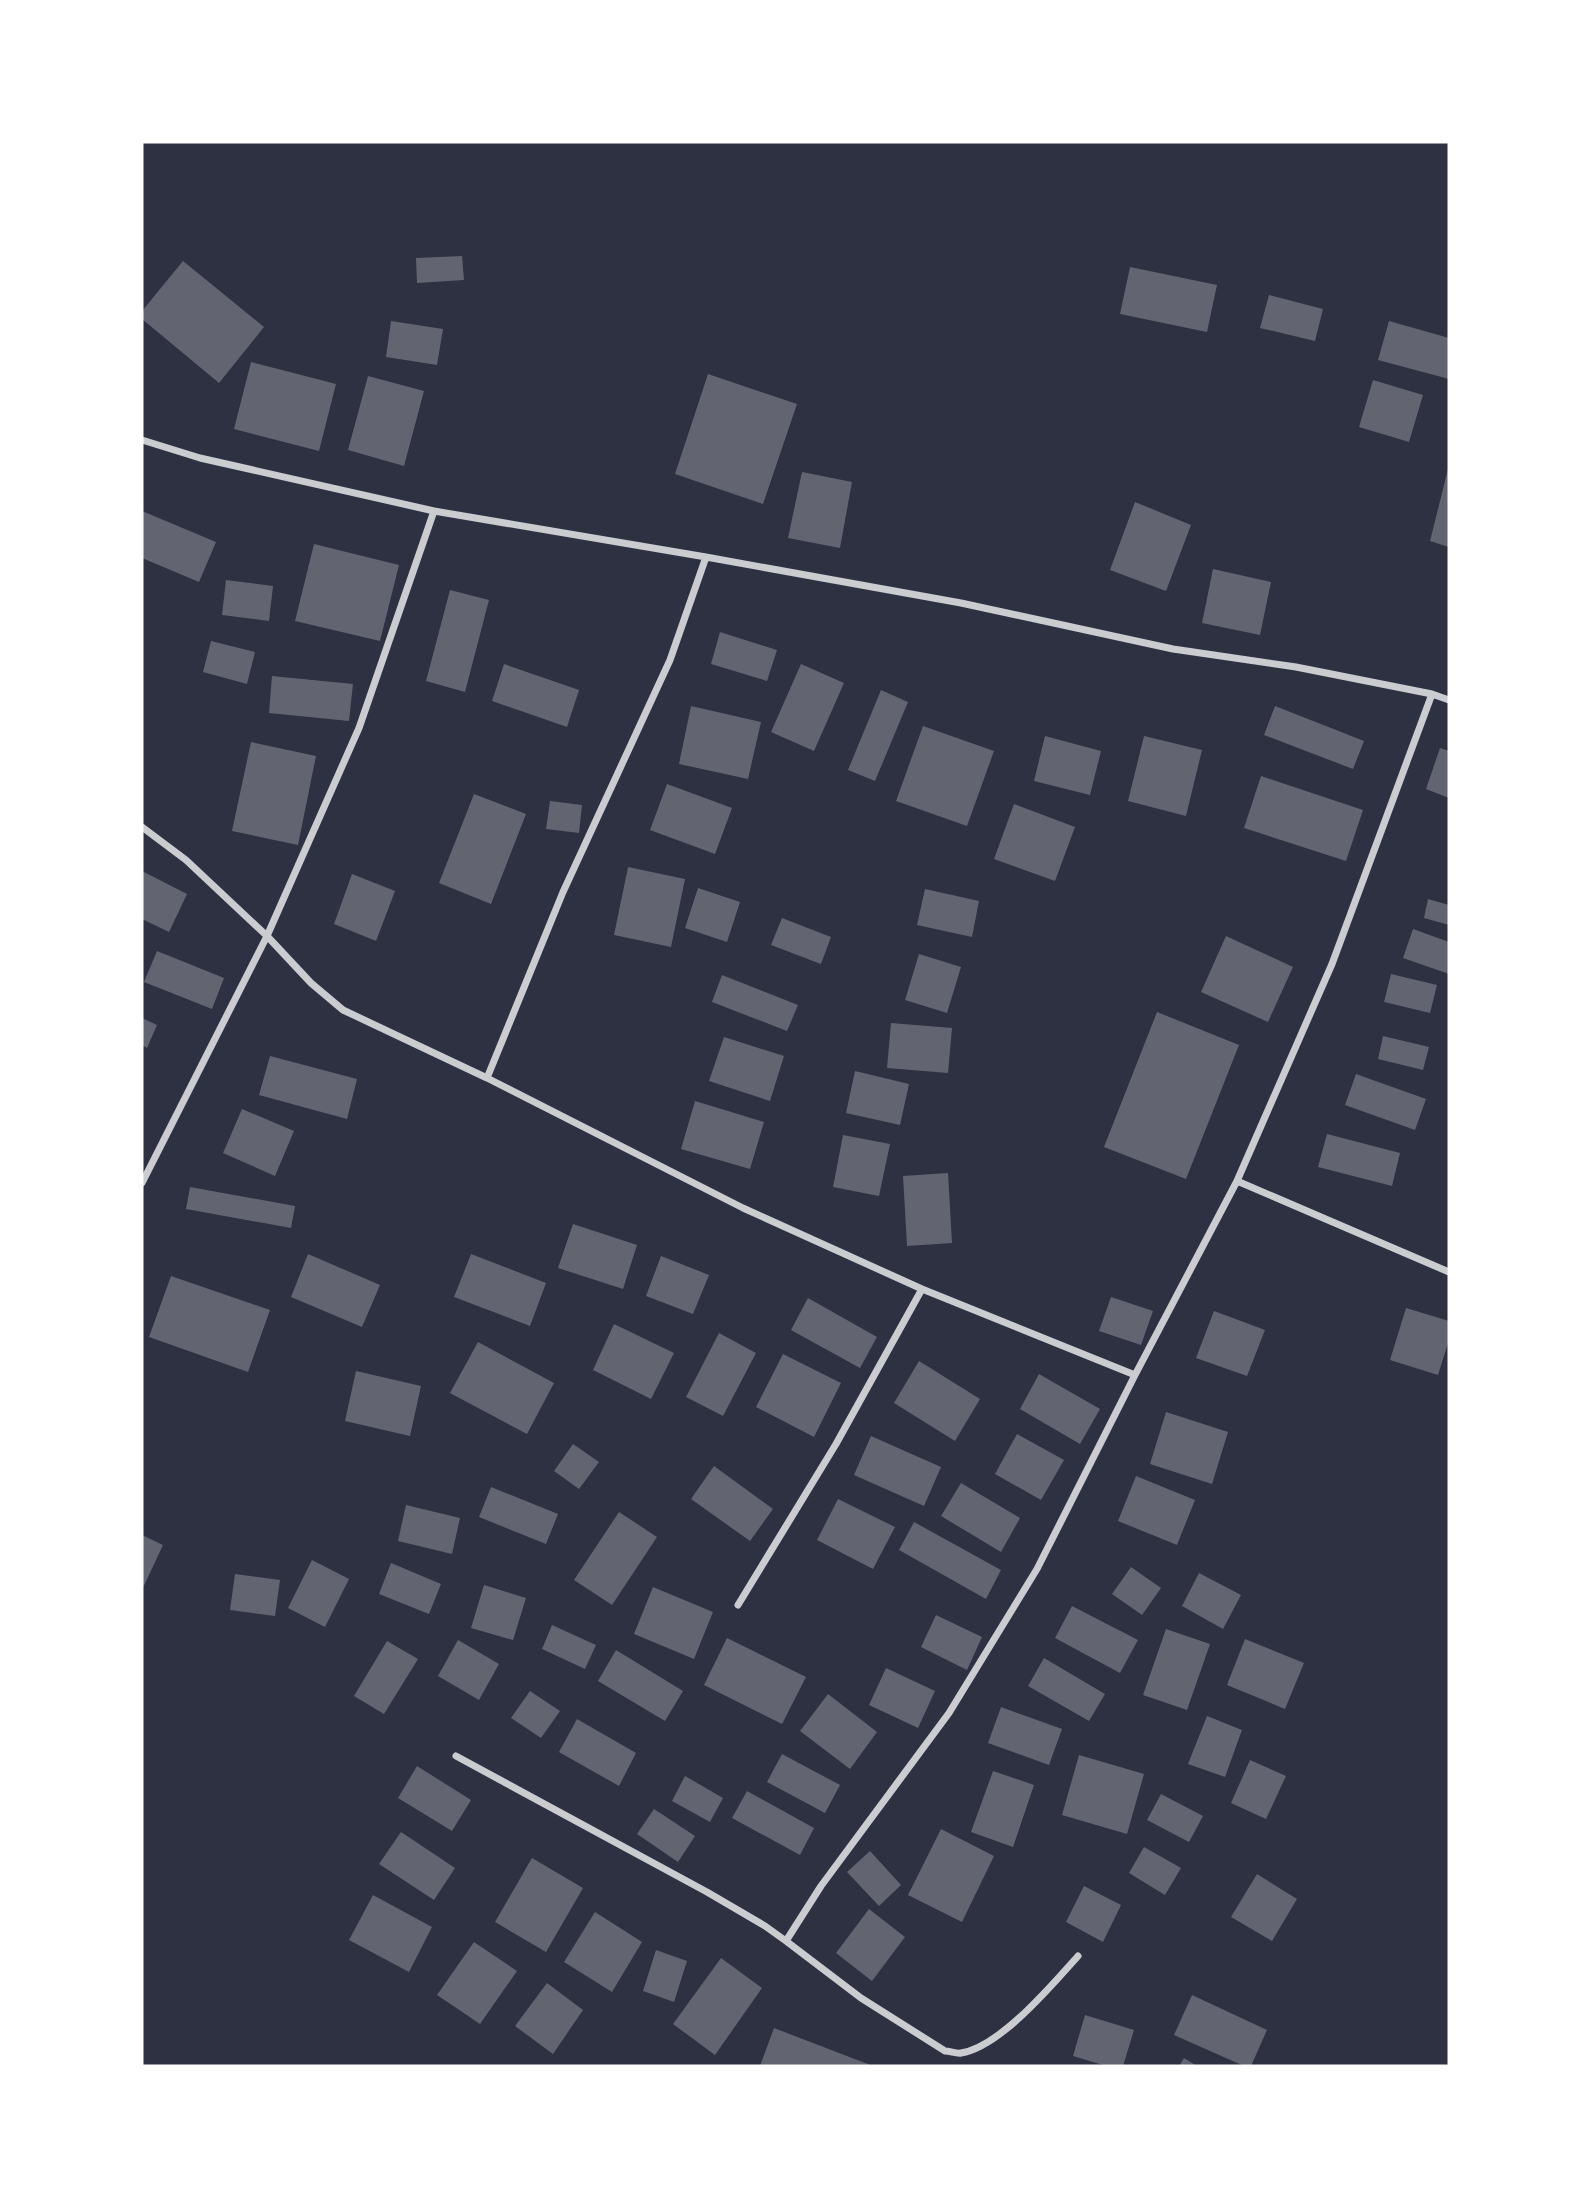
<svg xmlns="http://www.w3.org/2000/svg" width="1591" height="2208" viewBox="0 0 1591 2208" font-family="'Open Sans',sans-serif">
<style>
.building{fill:#626471}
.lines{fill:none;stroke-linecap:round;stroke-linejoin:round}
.minor{stroke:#caccd0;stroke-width:7}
</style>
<rect width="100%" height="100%" fill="#2d3142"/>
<path class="building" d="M462,256L464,280L417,283L416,258Z
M183,261L264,327L219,383L142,319V311Z
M1130,267L1217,285L1207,332L1120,314Z
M1269,295L1323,309L1315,341L1260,328Z
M391,321L443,329L437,365L386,357Z
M1389,321L1449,338V379L1378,360Z
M251,362L336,384L319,451L234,429Z
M708,374L797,404L763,504L675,474Z
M368,376L424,391L404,466L348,450Z
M1373,380L1423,395L1409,442L1359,427Z
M1448,469H1449V547L1430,541Z
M802,472L852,482L840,548L788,538Z
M1135,502L1191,525L1166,591L1110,570Z
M142,511L216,542L199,582L142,558Z
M314,544L399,565L380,641L295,621Z
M1213,569L1271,582L1260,635L1202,623Z
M226,580L273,586L269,621L222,615Z
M450,590L489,600L465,692L426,681Z
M720,632L777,650L767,681L711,664Z
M211,641L255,652L247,684L203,672Z
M504,664L579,690L567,727L492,701Z
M801,664L844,683L814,751L771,732Z
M272,676L353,684L349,721L269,713Z
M881,690L908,702L875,781L848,770Z
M691,706L761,722L748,779L679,764Z
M1275,706L1364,741L1353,769L1264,735Z
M923,726L994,751L967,826L896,801Z
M1045,736L1101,751L1090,795L1034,781Z
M1144,736L1202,750L1186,816L1128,801Z
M251,742L316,756L298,845L232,831Z
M1440,748L1449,751V798L1426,789Z
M1261,776L1363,810L1346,861L1244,828Z
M667,784L732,808L715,854L650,830Z
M474,794L526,814L491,904L439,883Z
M550,801L582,805L579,833L546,829Z
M1014,804L1075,827L1055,881L994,859Z
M628,867L685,879L671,947L614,935Z
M142,871L187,894L169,932L142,919Z
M352,874L395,891L376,941L334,924Z
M698,888L740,902L727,942L685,928Z
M925,889L979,901L972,937L917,925Z
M1428,899L1449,905V925L1424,918Z
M782,918L831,937L821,964L771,945Z
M1413,929L1449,942V974L1403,958Z
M1226,936L1293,967L1268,1022L1201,992Z
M157,951L224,978L212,1009L144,982Z
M919,954L961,967L947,1013L905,1000Z
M1391,974L1437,985L1430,1013L1384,1002Z
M722,975L798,1005L787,1031L712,1002Z
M1157,1012L1239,1045L1186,1179L1104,1147Z
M142,1018L157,1025L147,1048L142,1045Z
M891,1023L952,1028L948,1073L887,1068Z
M1383,1036L1429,1047L1423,1070L1378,1059Z
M724,1037L784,1056L770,1101L709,1081Z
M270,1056L357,1079L347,1119L259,1095Z
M855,1071L909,1084L900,1125L846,1113Z
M1356,1074L1426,1099L1415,1130L1345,1105Z
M695,1101L764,1122L750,1169L681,1149Z
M242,1109L294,1131L275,1176L223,1153Z
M1327,1134L1400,1153L1392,1186L1318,1167Z
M843,1135L890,1144L879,1196L833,1187Z
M948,1173L952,1243L907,1246L903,1176Z
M190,1187L295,1206L291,1228L186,1209Z
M573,1224L637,1245L623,1289L558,1268Z
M308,1254L380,1285L362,1327L291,1297Z
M471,1254L546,1283L530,1326L454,1297Z
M661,1256L709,1275L693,1314L646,1296Z
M171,1276L270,1310L248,1372L149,1337Z
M1111,1297L1153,1311L1141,1345L1099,1331Z
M808,1298L877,1337L860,1368L791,1330Z
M1406,1308L1449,1321V1340L1438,1375L1390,1360Z
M1214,1311L1265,1330L1247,1376L1196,1358Z
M614,1324L674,1353L651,1399L593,1370Z
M719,1333L756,1353L723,1416L686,1397Z
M478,1342L554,1383L527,1434L450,1393Z
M783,1354L841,1383L814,1437L756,1407Z
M919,1361L980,1399L955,1441L894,1403Z
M356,1371L421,1386L410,1436L345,1421Z
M1039,1374L1100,1409L1080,1444L1020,1409Z
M1166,1412L1228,1432L1212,1484L1150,1464Z
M1017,1434L1064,1460L1041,1500L995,1474Z
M871,1436L941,1467L924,1506L854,1475Z
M573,1444L599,1462L579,1489L554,1471Z
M714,1466L773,1509L750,1541L691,1499Z
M1136,1476L1195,1500L1177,1545L1118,1521Z
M961,1483L1020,1518L1001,1552L941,1516Z
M491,1487L558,1514L546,1544L479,1517Z
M838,1499L895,1527L873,1569L817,1540Z
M406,1505L460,1518L452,1554L398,1541Z
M619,1512L657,1537L612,1605L574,1580Z
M914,1522L1001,1570L986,1599L899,1550Z
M142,1535L163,1545L142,1590Z
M312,1560L349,1579L325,1627L288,1608Z
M391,1563L441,1584L429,1614L379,1594Z
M1131,1567L1161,1588L1142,1615L1112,1594Z
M1199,1573L1241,1595L1223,1629L1182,1606Z
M235,1574L280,1580L275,1616L230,1610Z
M484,1585L526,1598L513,1640L471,1628Z
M653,1587L713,1612L694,1659L634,1634Z
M1072,1606L1138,1640L1120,1673L1055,1638Z
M936,1615L982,1637L967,1670L921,1647Z
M552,1625L596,1645L585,1669L542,1649Z
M1166,1629L1210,1644L1187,1710L1143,1695Z
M727,1638L806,1677L782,1724L704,1685Z
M1245,1639L1304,1663L1285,1709L1227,1685Z
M458,1640L499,1664L479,1700L438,1676Z
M387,1641L418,1659L384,1714L354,1696Z
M616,1650L683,1691L665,1721L598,1681Z
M1044,1658L1105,1694L1089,1721L1028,1686Z
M886,1668L935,1691L918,1728L869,1705Z
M530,1691L560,1711L541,1738L511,1718Z
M828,1694L877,1732L850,1769L800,1731Z
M1001,1707L1062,1729L1049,1765L988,1743Z
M1207,1716L1242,1730L1225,1777L1188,1764Z
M577,1719L636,1753L619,1786L559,1752Z
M782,1754L840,1785L825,1813L767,1782Z
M1079,1755L1144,1774L1127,1834L1062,1815Z
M1250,1760L1286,1776L1266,1819L1231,1803Z
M417,1766L471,1800L452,1831L398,1798Z
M993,1771L1034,1785L1013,1847L971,1832Z
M685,1776L723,1798L710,1822L672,1801Z
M747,1791L814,1828L800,1855L732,1818Z
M1161,1794L1203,1816L1189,1842L1147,1820Z
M654,1809L695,1836L678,1862L637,1834Z
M941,1829L994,1856L962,1922L908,1895Z
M401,1832L455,1868L434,1900L379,1864Z
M1144,1847L1181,1868L1165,1895L1129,1873Z
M870,1851L901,1885L879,1906L847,1872Z
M532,1858L583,1888L546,1952L495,1922Z
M1257,1874L1297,1899L1272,1941L1231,1917Z
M1084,1886L1121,1905L1103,1942L1066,1922Z
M373,1895L432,1927L409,1972L349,1940Z
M869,1909L905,1937L872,1981L836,1953Z
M595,1912L642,1942L612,1992L564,1962Z
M474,1942L517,1971L480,2024L437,1995Z
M656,1950L687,1961L674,2002L643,1991Z
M721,1958L762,1988L715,2055L673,2024Z
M547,1983L583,2010L553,2054L515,2026Z
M1192,1995L1267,2030L1251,2066H1244L1174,2035Z
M1085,2015L1134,2030L1123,2066H1106L1073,2056Z
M774,2028L873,2066H760Z
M1184,2058L1197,2066H1179Z"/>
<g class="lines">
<path class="minor" d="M142,440L200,458L434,511L706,557L961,603L1173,649L1296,667L1432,694L1449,700
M1432,694L1332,964L1237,1181L1449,1272
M142,827L186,860L267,936L311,983L343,1010L487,1078L743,1208L922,1289L1135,1375
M487,1078L563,892L670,660L706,557
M142,1183L267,936L359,728L434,511
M738,1605L836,1444L922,1289
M456,1756L707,1892L765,1926L786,1941
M1078,1956C1052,1985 1000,2047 961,2053C957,2054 950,2051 945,2051L861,1998L786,1941L821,1886L949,1713L1037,1569L1135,1375L1237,1181"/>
</g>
<rect width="1591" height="2208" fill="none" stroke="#ffffff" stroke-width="287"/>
</svg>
